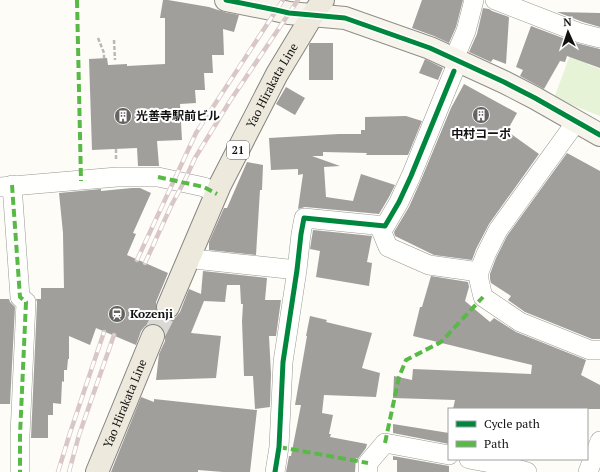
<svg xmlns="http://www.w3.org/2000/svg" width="600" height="472" viewBox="0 0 600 472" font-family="'PT Serif','Noto Sans JP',serif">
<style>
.green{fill:#e7f3d7}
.building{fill:#a19f9c}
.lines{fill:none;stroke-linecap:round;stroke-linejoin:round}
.primary-tunnel{stroke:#dad9d4;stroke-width:22;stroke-dasharray:22 11;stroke-linecap:butt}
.street-casing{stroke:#979795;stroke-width:20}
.secondary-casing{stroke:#8e8d8b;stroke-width:24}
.primary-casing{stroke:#858482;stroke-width:24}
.path{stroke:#b9b9b8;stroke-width:2.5;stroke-dasharray:4 2;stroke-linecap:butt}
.street{stroke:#fffffe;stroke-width:19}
.secondary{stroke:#f6f4eb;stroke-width:22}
.primary{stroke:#ede9dc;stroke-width:22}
.rail-casing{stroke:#d9c6c7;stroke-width:4.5}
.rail{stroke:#fff;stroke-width:3;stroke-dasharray:9;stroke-linecap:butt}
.quiet{stroke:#58b947;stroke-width:4;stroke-dasharray:8 4;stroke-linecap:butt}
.cycleway-casing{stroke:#fff;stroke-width:8}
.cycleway{stroke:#00873e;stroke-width:5}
.labels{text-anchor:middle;stroke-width:4;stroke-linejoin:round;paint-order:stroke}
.shield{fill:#fff;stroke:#585858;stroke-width:1}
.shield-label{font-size:11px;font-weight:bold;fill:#111}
.street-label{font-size:12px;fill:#111;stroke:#fff}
.poi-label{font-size:12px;font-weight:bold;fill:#111;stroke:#fff;text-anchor:start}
</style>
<rect width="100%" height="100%" fill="#fdfcf7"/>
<path class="green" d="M572,50L589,57L587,64L600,69V116L554,98Z"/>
<path class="building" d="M163,0H168L209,7L224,12L239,15L234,32L223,29L224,55H212L213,73H204L205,90H195L196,103L180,104L182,140L157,141L159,166H138L137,148L92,150L89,59L107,58L108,65L127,64V66L165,64V18H160Z
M422,0H463L456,27L449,43L434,36L412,28Z
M483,8L489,9L492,11L509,17L506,64L493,59L491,62L469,52L477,34Z
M557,12L600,13V27L583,22Z
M531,26L576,43L600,49V68L567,56L565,62L560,61L544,89L520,76L523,70L516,67Z
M310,43H333V80H309V45Z
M425,59L443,68L438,80L419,73Z
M464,84L517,113L507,131L539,154L489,224L476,249L472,260L434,255L395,236L394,232L409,207L421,180L451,108Z
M286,87L305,98L295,115L276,104Z
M406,116L422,121L408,155H366L367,153L323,152V156H312L340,166L324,167L326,197L353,201L361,174L395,185L389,197L379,214L305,207L298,209L303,174L298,175V169L271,170L269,138L339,134H361V130H365V117Z
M567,153L600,171V339H592L525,312L508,300L511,296L491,283L490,279V274L496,258L507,236Z
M247,162L263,165L262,190H260L256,255L209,250V242L224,208H227Z
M132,188H140L151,193L133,233L136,234L127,255L168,273L156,302V308L158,314L163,318L169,319L176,317L180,312L189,289L201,294L203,271L267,278L265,300H281L276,336H269L271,374L270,407L255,409L253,376H244L242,321L243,304H241L240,285H227L225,302L204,301L191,333L221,336L216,378L156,380L159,354L165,341V335L163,329L157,324H151L145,326L141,331L136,345L96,328L90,345L69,336V359H68L67,370H64V382L62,381L61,404L53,403V415H48V438H31L37,302L36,299H41V288H64L63,233L59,193L101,189V191Z
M313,230L372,236L367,262L372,263L369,286L316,277L320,251L310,249Z
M431,276L468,282L469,287L465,301L490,322L494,318L516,332L586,360L581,375L600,385V409H453L455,400L393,398L394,376L412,380L413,369L531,374L532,365L413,336L420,307H422Z
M0,299H9L10,302L15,307L10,404H0Z
M310,316L327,320L326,322L372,333L362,368L380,373L376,397L324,395L322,413L333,415L329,434H331L330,437L367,444L366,448L360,456L358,459L356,458L355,472H286L289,456H291L301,405H295L307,336H306Z
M141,397L154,402V399L257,410L250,472H223L198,470V472H111Z
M393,424L449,433V444L393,433Z
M393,456L449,466V472H397V460H393Z"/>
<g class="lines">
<path class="primary-tunnel" d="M153,336L168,307"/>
<g class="street-casing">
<path id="street" d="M495,0L580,33L600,38
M454,59L466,31L474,0
M576,122L498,230L486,254L479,272V280L483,297L520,322L590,350H600
M12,185L20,297L26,302L20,435V472
M0,187L117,177H158L204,187L217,194
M379,225L388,247L429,265L479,272
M190,258L203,260L297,270
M469,459L502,465L527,472
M275,472L279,447L283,362L297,270L301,234L304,218L385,226L399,202L411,176L454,71
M368,472V463L385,443L449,455
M588,472L600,441"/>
</g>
<g class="secondary-casing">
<path id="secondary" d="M226,0L276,10L289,13L345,18L430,48L504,82L535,98L600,135"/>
</g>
<g class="primary-casing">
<g id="primary">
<path id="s1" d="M168,307L220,185L277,74L312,16L323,0"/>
<path id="s2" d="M97,472L153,336"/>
</g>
</g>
<path class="path" d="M98,38L104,53V58
M114,40L115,60
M116,149V159"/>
<use href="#street" class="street"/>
<use href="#secondary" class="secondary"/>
<use href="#primary" class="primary"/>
<g class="rail-casing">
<path id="rail" d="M137,260L196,133L283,0
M145,263L172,204L184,182L195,158L230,101L298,0
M58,472L70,433L104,332
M69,472L79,435L114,335"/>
</g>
<use href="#rail" class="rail"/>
<path class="quiet" d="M77,0L81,181
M158,177L204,187L217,194
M12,185L20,297L26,302L20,435V472
M385,443L399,377L406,360L441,342L483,297
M279,447L368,463"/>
<g class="cycleway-casing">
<path id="cycleway" d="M226,0L276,10L289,13L345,18L430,48L504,82L535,98L600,135
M275,472L279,447L283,362L297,270L301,234L304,218L385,226L399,202L411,176L454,71"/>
</g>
<use href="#cycleway" class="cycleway"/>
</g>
<defs>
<g id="building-disc" transform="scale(0.9)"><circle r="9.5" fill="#646362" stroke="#fff"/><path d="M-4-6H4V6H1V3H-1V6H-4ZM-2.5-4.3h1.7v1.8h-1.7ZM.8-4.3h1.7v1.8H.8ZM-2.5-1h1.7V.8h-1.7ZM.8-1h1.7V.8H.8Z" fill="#fff"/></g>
<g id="station-disc" transform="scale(0.9)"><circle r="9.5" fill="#646362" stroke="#fff"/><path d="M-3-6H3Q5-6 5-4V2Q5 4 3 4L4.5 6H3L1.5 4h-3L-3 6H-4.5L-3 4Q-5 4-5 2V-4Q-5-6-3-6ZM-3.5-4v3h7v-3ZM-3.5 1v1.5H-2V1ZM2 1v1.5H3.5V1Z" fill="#fff"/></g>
</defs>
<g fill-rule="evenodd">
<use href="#building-disc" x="481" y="115"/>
<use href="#building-disc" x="123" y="116"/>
<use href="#station-disc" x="117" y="314"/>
</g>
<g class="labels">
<rect class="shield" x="227" y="141" width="22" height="18" rx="3"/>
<g class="shield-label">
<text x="238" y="154">21</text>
</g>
<g class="street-label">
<text dy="4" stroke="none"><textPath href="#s1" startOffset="245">Yao Hirakata Line</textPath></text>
<text dy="4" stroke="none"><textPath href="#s2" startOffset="74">Yao Hirakata Line</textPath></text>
</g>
<g class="poi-label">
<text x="136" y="120">光善寺駅前ビル</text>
<text x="481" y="138" text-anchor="middle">中村コーポ</text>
<text x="130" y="318">Kozenji</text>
</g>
</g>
<rect x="448" y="408" width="140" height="52" fill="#ffffff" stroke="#a0a0a0"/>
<rect x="456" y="421" width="20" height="6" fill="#00873e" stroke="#a0a0a0"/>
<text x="484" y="428" font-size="12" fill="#111111">Cycle path</text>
<rect x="456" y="441" width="20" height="6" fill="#58b947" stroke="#a0a0a0"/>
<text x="484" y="448" font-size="12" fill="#111111">Path</text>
<g transform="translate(568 32) rotate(357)" stroke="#ffffff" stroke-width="3" paint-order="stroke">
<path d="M0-3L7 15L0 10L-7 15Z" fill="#111111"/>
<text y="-6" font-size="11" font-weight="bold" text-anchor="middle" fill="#111111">N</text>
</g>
</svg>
